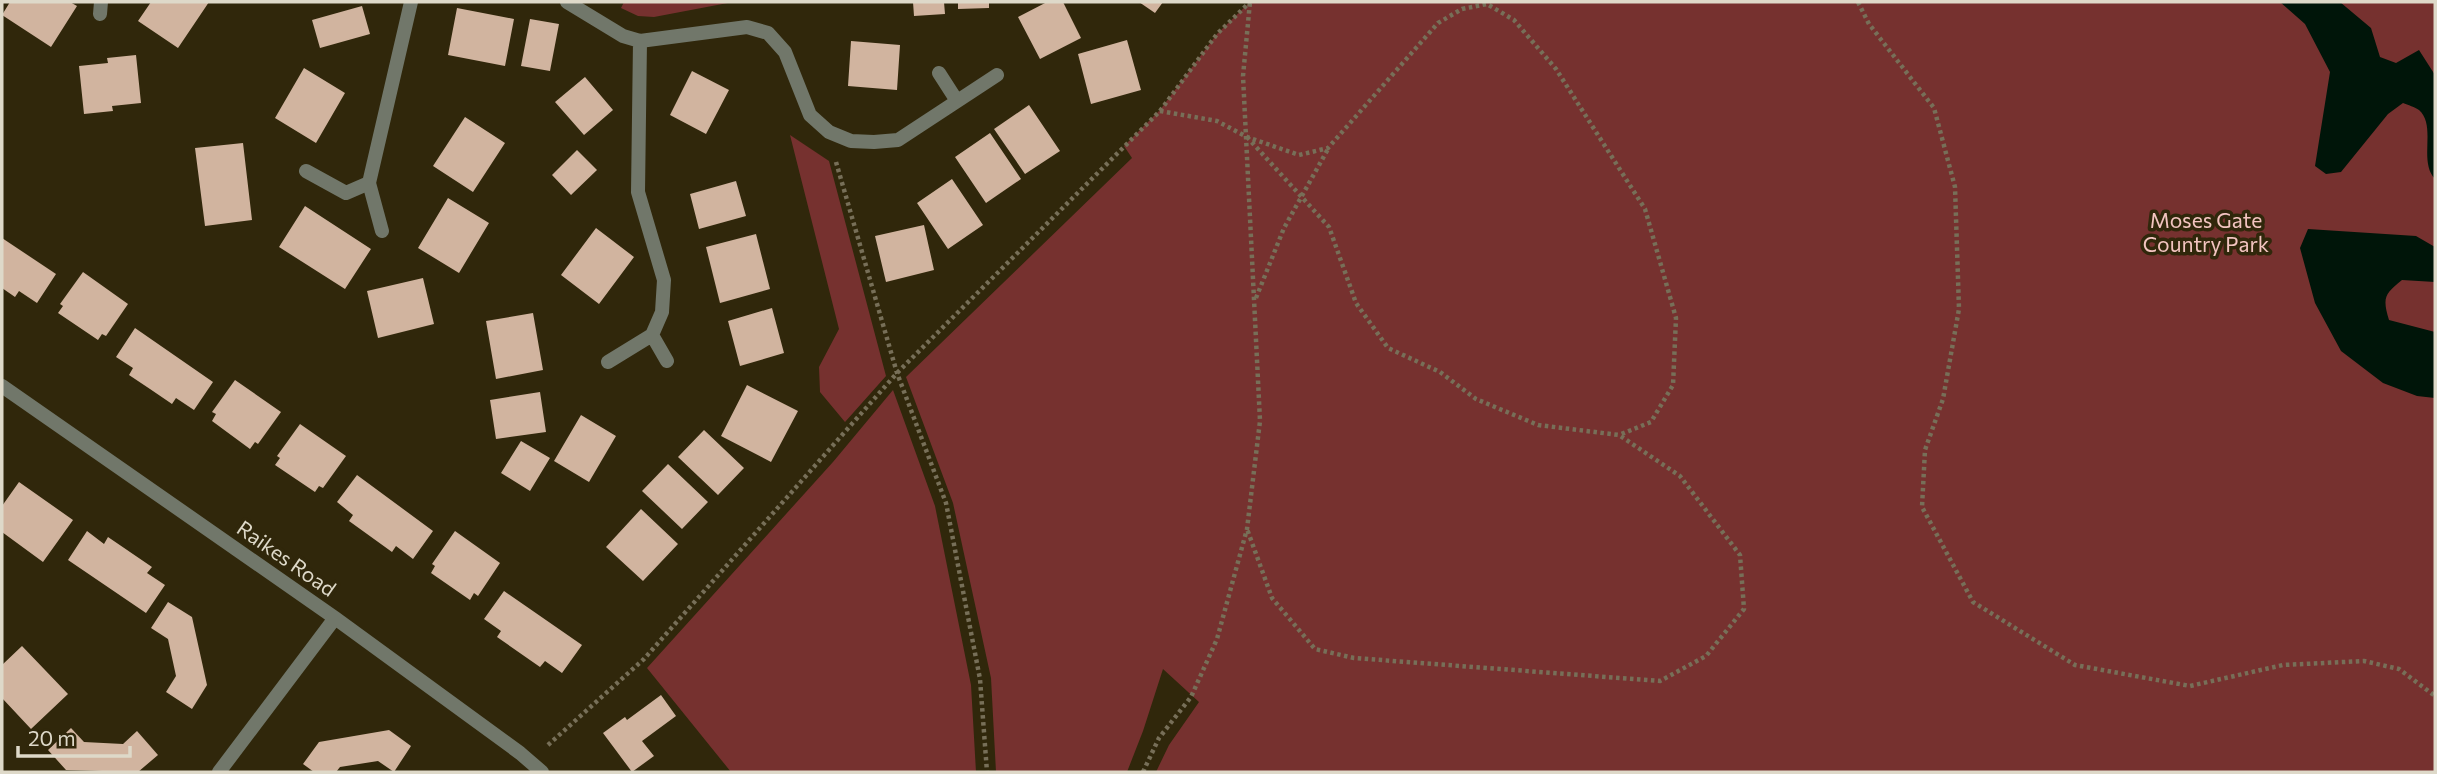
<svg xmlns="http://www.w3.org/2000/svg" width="2437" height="774" viewBox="0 0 2437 774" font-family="Commissioner,sans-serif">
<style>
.green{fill:#76312f}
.water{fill:#001509}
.building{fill:#d1b49f}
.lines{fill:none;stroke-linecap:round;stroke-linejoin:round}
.path{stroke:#776f58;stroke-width:4.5;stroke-dasharray:3.5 3.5;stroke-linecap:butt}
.street{stroke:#71776a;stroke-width:14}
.labels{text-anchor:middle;stroke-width:7;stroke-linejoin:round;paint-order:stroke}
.park-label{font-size:21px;fill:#f3c4c0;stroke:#30270b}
.street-label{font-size:21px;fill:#ded9c9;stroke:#30270b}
</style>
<rect width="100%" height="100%" fill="#30270b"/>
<path class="green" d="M624,2H733L654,17L638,16L621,8Z
M1250,2H2435V772H1156L1169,745L1199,702L1163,669L1143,731L1127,772H996L991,678L953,503L906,377L1132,158L1124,146L1160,110L1217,34Z
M790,135L829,161L886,376L845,422L820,392L819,367L839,329Z
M893,390L935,506L971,685L976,772H731L647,668L833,462Z"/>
<path class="water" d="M2280,2H2340L2371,28L2380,57L2396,63L2419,50L2435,75V179C2418,161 2437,126 2419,110C2415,107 2408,105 2403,103L2388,114L2341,172L2326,174L2315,166L2330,72L2305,24Z
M2308,229L2416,236L2435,247V282L2402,280C2385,294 2382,297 2389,320L2435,332V398L2417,396L2383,383L2341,351L2315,303L2300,248Z"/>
<path class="building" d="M10,2H70L77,6L51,47L2,15Z
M151,2H209L178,48L138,21Z
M913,2H944L945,14L914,16Z
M958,2H989V8L958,9Z
M1047,2H1063L1081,38L1040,59L1018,17Z
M1139,2H1163L1155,13Z
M362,6L370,34L320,48L312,20Z
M457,8L514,19L505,66L448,55Z
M530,19L559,24L550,71L521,66Z
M1127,40L1141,90L1091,104L1078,54Z
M851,41L900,45L897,90L848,86Z
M136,55L141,103L112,106L113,111L84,114L79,66L108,63L107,58Z
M304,68L345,93L316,143L275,118Z
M692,71L729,90L706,134L670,115Z
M585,77L613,110L584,135L555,102Z
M1029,105L1060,151L1025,174L994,129Z
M465,117L505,143L473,192L433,166Z
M990,133L1021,179L986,203L955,157Z
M243,143L252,220L205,226L195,148Z
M577,150L597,170L571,195L552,175Z
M952,179L983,225L948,249L917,203Z
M736,181L746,216L699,229L690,194Z
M448,198L489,223L459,273L418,248Z
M305,206L371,249L345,289L279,247Z
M924,225L934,270L886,282L875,236Z
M596,228L634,257L599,304L561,275Z
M756,234L770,289L720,303L706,247Z
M2,238L56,274L37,303L19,291L15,297L2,288Z
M83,272L128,304L106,336L102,334L98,340L58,313L63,306L60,304Z
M423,278L434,324L378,338L367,291Z
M772,308L784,353L740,366L728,321Z
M533,313L543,370L496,379L486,321Z
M135,328L213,382L194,410L176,398L172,404L150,389L129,375L133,368L116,357Z
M235,380L281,412L258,444L255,442L250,449L212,421L216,414L212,412Z
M747,385L798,411L771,462L721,436Z
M540,392L546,432L496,439L490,400Z
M581,415L616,436L589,482L554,461Z
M300,424L346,456L323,488L319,486L315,492L275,465L280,458L277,456Z
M704,430L744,468L718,495L678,457Z
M521,441L550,458L530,491L501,473Z
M668,464L708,502L682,529L642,491Z
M357,475L433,531L413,559L396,546L392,552L349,521L353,515L337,502Z
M19,482L73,520L43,562L2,532V506Z
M641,509L678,544L643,581L606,547Z
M87,531L104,544L108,537L152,567L147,573L165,585L146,613L68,560Z
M455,531L500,563L478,596L474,593L470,600L431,573L435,566L432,564Z
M504,591L582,645L562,673L545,661L540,667L497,637L501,631L484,619Z
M168,602L192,617L207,685L192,709L166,692L176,676L168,639L151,628Z
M22,646L68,694L31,729L2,698V665Z
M661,695L676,716L642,741L654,756L632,772L603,733L625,717L627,720Z
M71,728L84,742L123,744L137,731L158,755L138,772L66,770L48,750Z
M389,730L411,746L394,772L378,761L340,767L336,772H314L303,764L319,742Z"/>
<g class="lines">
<path class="path" d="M1858,2L1869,24L1934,108L1955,187L1959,309L1943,399L1925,450L1922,507L1973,602L2075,665L2190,686L2283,665L2364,661L2399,669L2435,696
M1160,111L1217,121L1247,137L1299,155L1328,148L1438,23L1462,9L1487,4L1514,20L1556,69L1645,209L1676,318L1673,385L1651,422L1619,435
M1247,137L1329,227L1356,303L1388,348L1440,372L1476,399L1538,425L1619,435L1680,476L1740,555L1744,609L1706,656L1660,681L1354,658L1315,649L1272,598L1247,529
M836,162L897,373L946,503L980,679L987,772
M1256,298L1284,228L1328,149
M548,745L644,659L897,373L1160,111L1217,34L1250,2
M1143,772L1159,738L1191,697L1217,639L1247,529L1260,421L1243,76L1250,2"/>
<path class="street" d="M567,2L623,36L640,41L747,27L768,33L785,52L810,115L829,132L851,141L874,142L898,140L997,75
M100,14L101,2
M939,73L957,101
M306,171L346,193L369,183
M382,231L369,183L411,2
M652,335L667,361
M608,362L652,335L662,312L664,280L638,192L640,41
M2,386L335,618L520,753L542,772
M219,772L335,618"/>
</g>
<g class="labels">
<g class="park-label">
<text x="2206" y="228">Moses Gate<tspan x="2206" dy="24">Country Park</tspan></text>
</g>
<g class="street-label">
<text transform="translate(286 559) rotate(35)" y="7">Raikes Road</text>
</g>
</g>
<rect width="2437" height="774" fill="none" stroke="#ded9c9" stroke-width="7"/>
<path d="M18 746v10h112v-10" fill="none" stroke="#ded9c9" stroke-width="3.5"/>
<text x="28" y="746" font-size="21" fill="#ded9c9" stroke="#30270b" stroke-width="5" paint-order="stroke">20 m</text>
</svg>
